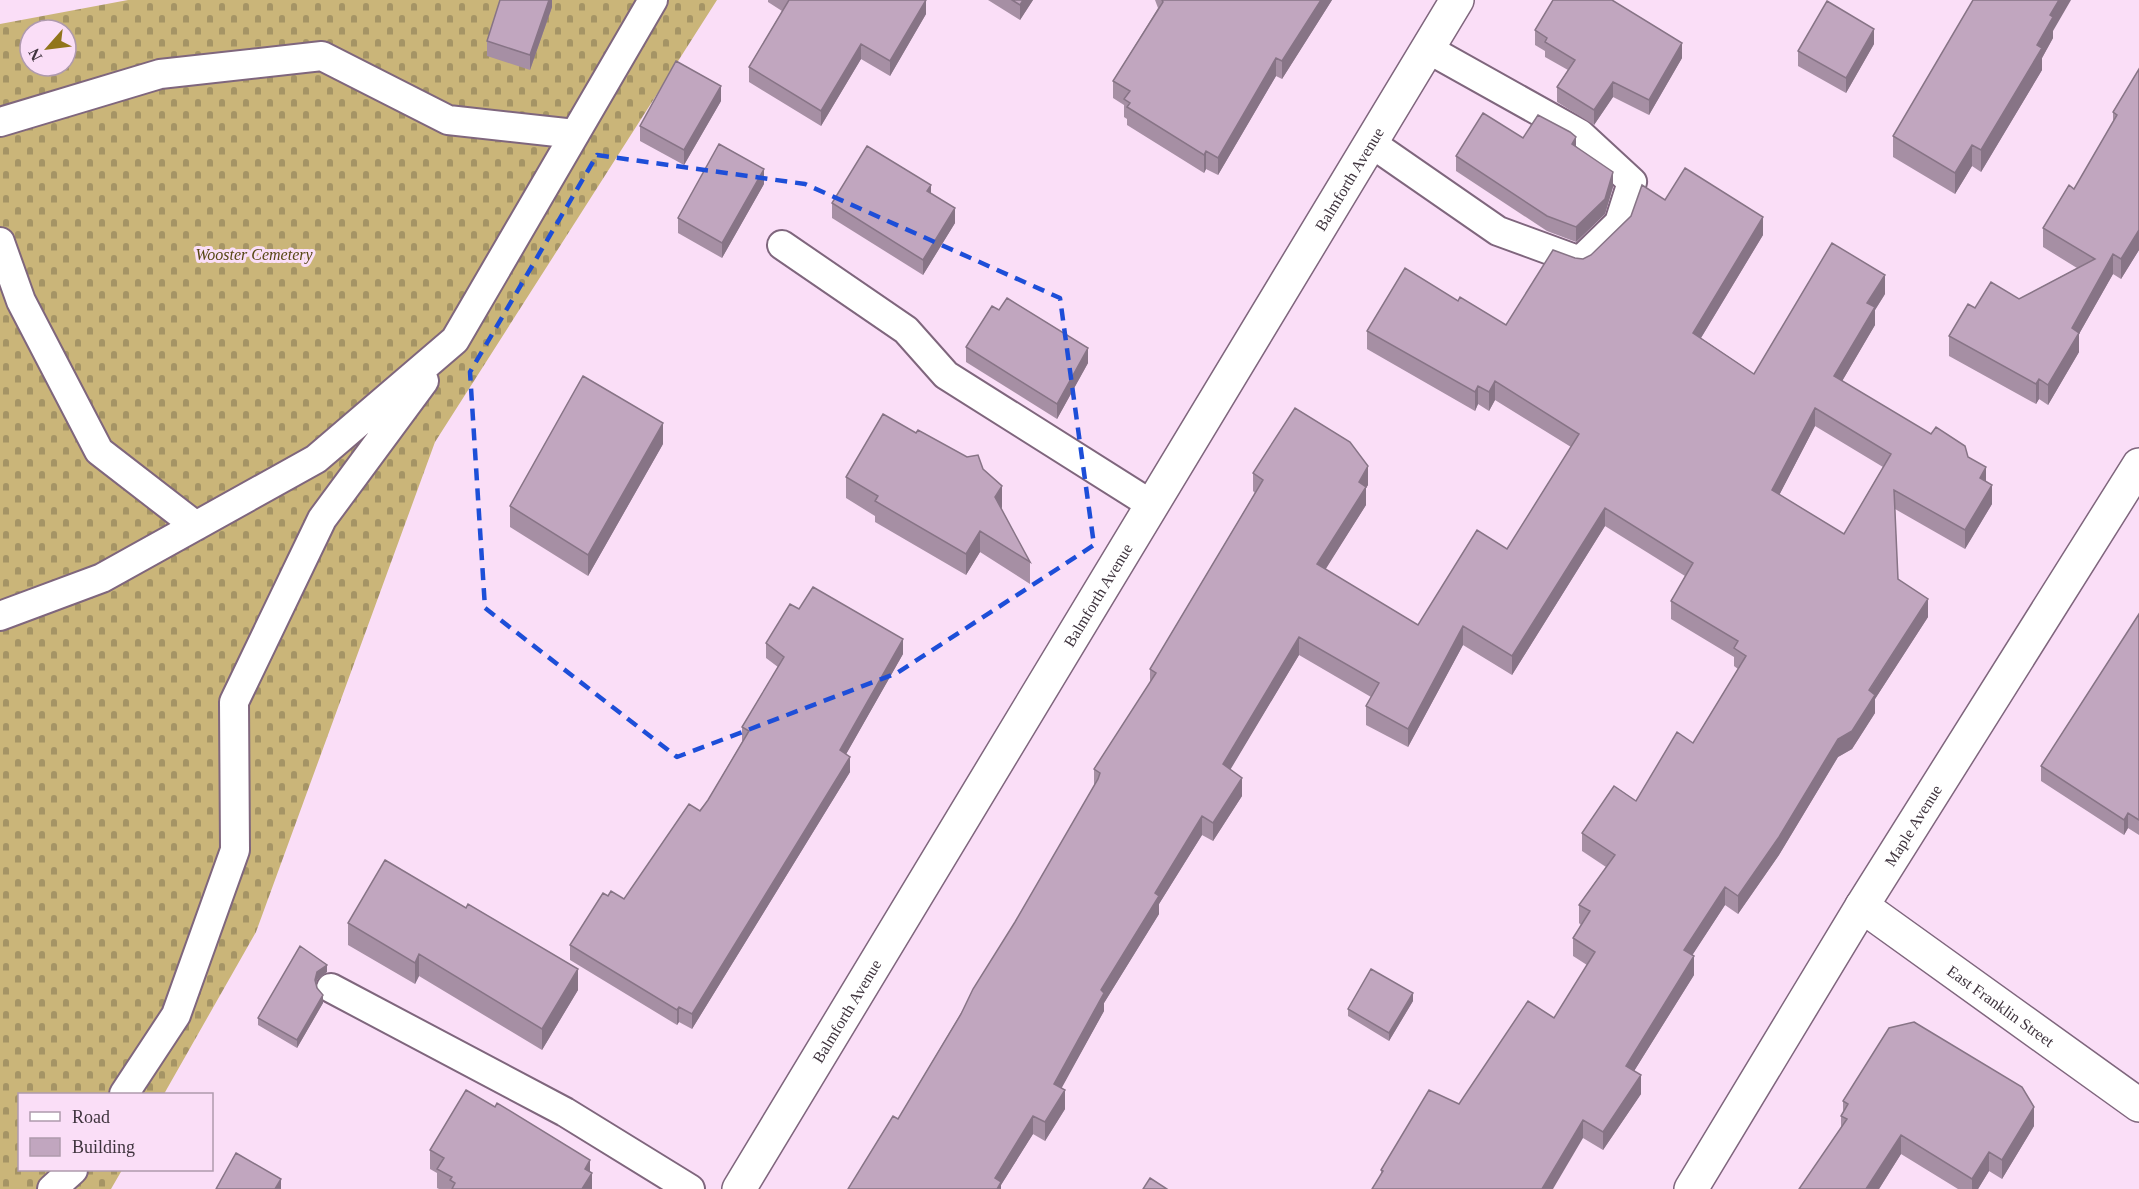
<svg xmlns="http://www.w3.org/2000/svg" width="2139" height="1189" viewBox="0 0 2139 1189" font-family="Georgia,serif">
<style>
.cemetery{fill:url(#cemetery-stones);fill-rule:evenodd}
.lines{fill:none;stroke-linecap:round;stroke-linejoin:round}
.lane-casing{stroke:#7f667d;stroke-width:32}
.street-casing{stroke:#7f667d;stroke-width:36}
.secondary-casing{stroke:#7f667d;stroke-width:36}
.lane{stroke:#fff;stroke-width:28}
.street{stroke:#fff;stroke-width:33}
.secondary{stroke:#fff;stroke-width:33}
.wall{fill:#a68fa4;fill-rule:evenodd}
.shaded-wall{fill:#877486}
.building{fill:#c1a6bf;stroke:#877486;stroke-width:1.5;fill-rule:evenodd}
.marked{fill:none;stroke:#1d4ed8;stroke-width:4.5;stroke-dasharray:12 8;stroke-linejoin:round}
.labels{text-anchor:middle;stroke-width:6;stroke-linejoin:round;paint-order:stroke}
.street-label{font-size:16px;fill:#3f343e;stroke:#fadef7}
.park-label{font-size:16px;font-style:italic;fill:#574714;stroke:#fadef7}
</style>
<defs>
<pattern id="cemetery-stones" width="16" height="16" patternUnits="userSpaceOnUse" patternTransform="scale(1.5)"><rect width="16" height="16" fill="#cab579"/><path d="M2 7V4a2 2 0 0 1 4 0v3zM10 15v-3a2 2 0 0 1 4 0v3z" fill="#a59465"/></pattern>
</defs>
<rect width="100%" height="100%" fill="#fadef7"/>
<path class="cemetery" d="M128,0H717L435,442L256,932L164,1094H20V1170H122L111,1189H0V24ZM30,30H66V66H30Z"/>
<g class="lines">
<g class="lane-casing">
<path id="lane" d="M0,122L160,74L322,56L448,120L575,134
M1371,143L1498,231L1580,261L1619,223L1632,182L1580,134L1428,49
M0,242L21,301L99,451L196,526
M782,245L906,330L946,375L1152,505
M0,616L102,578L316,459L455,340L653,0
M331,988L565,1112L690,1189
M124,1094L176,1015L235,850L234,702L322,519L424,381
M52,1189L73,1170"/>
</g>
<g class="street-casing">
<g id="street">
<path id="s1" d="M1862,906L2139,1105"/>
<path id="s2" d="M1691,1189L1862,906L2139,465"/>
</g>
</g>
<g class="secondary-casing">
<g id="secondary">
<path id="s3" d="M739,1189L1457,0"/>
</g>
</g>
<use href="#lane" class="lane"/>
<use href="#street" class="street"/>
<use href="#secondary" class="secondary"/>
</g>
<path class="wall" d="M552,0V7L530,70L487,56V41Z
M768,0H926V14L890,76L861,59L821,126L749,82V67L782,11L768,2Z
M988,0H1033L1020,20Z
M1155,0H1332L1282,79L1276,76L1218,175L1206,169L1204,173L1127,125V119L1124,117V105L1113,98V81L1158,8Z
M1535,30L1682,58L1649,115L1613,97L1594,125L1557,102V87L1568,70L1545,57V51L1535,45Z
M2053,31V38L2042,58V70L1981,172L1972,166L1955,194L1893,157V136Z
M1874,44L1846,93L1798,66V51Z
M2139,69V250L2121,279L2113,274L2079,334V352L2048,405L2039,399L2036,404L1949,356V336L1975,308L2019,299L2077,268L2043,247V228L2074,189L2113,123V112Z
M721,101L684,165L640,141V126Z
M1576,146L1613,187L1605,214L1576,242L1547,231L1456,171V156Z
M764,184L722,258L678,233V218Z
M1665,200L1763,235L1701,338L1754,374L1885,294L1875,310V325L1842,381L1968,457L1986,482L1992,504L1965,549L1895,509L1898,579L1928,617L1875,699V713L1852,749L1838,757L1779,855L1738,914L1725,905L1692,955L1694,975L1634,1071L1641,1094L1603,1150L1583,1138L1381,1175V1170L1459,1104L1554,1018L1587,965L1573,956V938L1581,925L1579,923V905L1606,867L1582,851V833L1636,801L1693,743L1738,669L1734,666V657L1671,619V601L1685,576L1605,526L1512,675L1463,645L1408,747L1366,725V706L1371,697L1299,655L1230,769L1242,796L1213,841L1202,835L1159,904V914L1104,1003V1011L1061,1088L1065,1109L1045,1141L1033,1134L1001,1185V1189L898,1119L1015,922L1094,786V769L1150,683V669L1255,493L1253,491V473L1368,485L1366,488V505L1325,569L1418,625L1507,549L1571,447L1495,400L1489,411L1478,404L1475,411L1367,349V331L1458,301L1506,325L1575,258L1583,259L1591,255ZM1815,426L1883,467L1844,534L1779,495Z
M832,203L955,223L923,275L832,218Z
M966,347L1088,363L1057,419L966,362Z
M916,433L983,469L1002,507L1001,509L1030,562V584L980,552L966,575L875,522V516L846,498V477Z
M663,444L588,576L510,527V506Z
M799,609L903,654L846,754L850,772L692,1029L679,1022L677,1025L570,960V945L608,896L624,899L708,800L742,742V727L778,667L766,658V643Z
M2139,614V835L2128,828L2124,835L2041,781V766Z
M348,923L578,990L542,1050L419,976L415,984L348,945Z
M327,972L317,980L316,984L323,1003L297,1048L258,1025V1018Z
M1413,1001L1389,1041L1348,1016V1009Z
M1843,1101L2034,1126L2002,1179L1989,1171L1978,1189H1958L1901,1154L1879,1189H1799L1841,1128V1116L1843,1113Z
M430,1150L590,1172L592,1189H439L437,1188V1173L430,1169Z"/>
<path class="shaded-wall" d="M549,0H552V7L530,70V55Z
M926,0V14L890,76V61Z
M1023,0H1033L1020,20V5Z
M1321,0H1332L1282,79V61Z
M2059,0H2071L2053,31V38L2042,58V70L1981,172V150L2037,45L2050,15Z
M1874,29V44L1846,93V78Z
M1682,43V58L1649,115V100Z
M861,44V59L821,126V111Z
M1276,58V76L1218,175V158Z
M1613,82V97L1594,125V110Z
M721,86V101L684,165V150Z
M1576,137V152L1572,144Z
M1972,145V166L1955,194V173Z
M1206,151V169L1204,173V155Z
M764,169V184L722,258V243Z
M1613,172V187L1605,214L1576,242V227Z
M931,185V200L927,191Z
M955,208V223L923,275V260Z
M1763,217V235L1693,351V333Z
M2139,230V250L2121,279V259Z
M2113,254V274L2079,334V352L2048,405V385L2072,328Z
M1885,275V294L1875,310V325L1834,395V376L1867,303Z
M1088,348V363L1057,419V404Z
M2039,379V399L2036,404V384Z
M1495,381V400L1489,411V392Z
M1478,386V404L1475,411V392Z
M1815,408V426L1772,509V490Z
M663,423V444L588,576V555Z
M1368,466V485L1366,488V505L1317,583V564L1359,482Z
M1986,467V486L1980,478Z
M1992,485V504L1965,549V530Z
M1002,486V507L995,519V497Z
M1605,508V526L1512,675V656Z
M980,531V552L966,575V554Z
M1928,599V617L1875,699V713L1852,749L1838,757L1779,855L1738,914V896Z
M1463,626V645L1408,747V729Z
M1299,637V655L1223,782V764Z
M903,639V654L840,765V750Z
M850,757V772L692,1029V1014Z
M1242,778V796L1213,841V823Z
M2128,813V828L2124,835V820Z
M1202,816V835L1159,904V914L1104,1003V1011L1054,1102V1084L1101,990L1155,893Z
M1725,887V905L1684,968V950Z
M419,954V976L415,984V963Z
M1694,956V975L1626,1084V1066Z
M327,965V972L317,980L315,988V980L317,972Z
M578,969V990L542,1050V1029Z
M1413,993V1001L1389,1041V1033Z
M323,995V1003L297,1048V1040Z
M679,1007V1022L677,1025V1010Z
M1641,1075V1094L1603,1150V1132Z
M1065,1090V1109L1045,1141V1122Z
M2034,1107V1126L2002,1179V1160Z
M1033,1116V1134L1001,1185V1189H995V1178Z
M1583,1120V1138L1553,1189H1542Z
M1901,1135V1154L1879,1189H1866Z
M1989,1152V1171L1978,1189H1972V1179Z
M590,1160V1176L592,1173V1189H582L585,1169Z
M281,1179V1189H275Z"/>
<path class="building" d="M500,0H549L530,55L487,41Z
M789,0H926L890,61L861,44L821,111L749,67Z
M1012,0H1023L1020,5Z
M1162,0H1321L1282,61L1276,58L1218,158L1206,151L1204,155L1127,107L1130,103L1124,99L1130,91L1113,81L1163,2Z
M1553,0H1612L1682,43L1649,100L1613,82L1594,110L1557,87L1575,60L1545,42L1547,38L1535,30Z
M1973,0H2059L2050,15L2053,17L2037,45L2042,48L1981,150L1972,145L1955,173L1893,136Z
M1827,1L1874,29L1846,78L1798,51Z
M676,61L721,86L684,150L640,126Z
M2139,69V230L2121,259L2113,254L2072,328L2079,333L2048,385L2039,379L2036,384L1949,336L1968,304L1975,308L1991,282L2019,299L2095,259L2043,228L2069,185L2074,189L2117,115L2113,112Z
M1483,113L1523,138L1538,115L1570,132L1576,137L1572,144L1613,172L1605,199L1576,227L1547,216L1456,156Z
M719,144L764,169L722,243L678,218Z
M867,146L931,185L927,191L955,208L923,260L832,203Z
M1685,168L1763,217L1693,333L1754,374L1832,243L1885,275L1867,303L1875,307L1834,376L1931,434L1936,427L1965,446L1968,457L1986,467L1980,478L1992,485L1965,530L1894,490L1898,579L1928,599L1869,690L1875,695L1852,731L1838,739L1779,837L1738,896L1725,887L1684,950L1694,956L1626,1066L1641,1075L1603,1132L1583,1120L1542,1189H1372L1383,1171L1381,1170L1429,1090L1459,1104L1528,1001L1554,1018L1595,952L1573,938L1590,911L1579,905L1615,855L1582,833L1614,786L1636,801L1677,732L1693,743L1746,656L1734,648L1738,641L1671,601L1693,563L1605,508L1512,656L1463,626L1408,729L1366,706L1379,683L1299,637L1223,764L1242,778L1213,823L1202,816L1155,893L1159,896L1101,990L1104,993L1054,1084L1065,1090L1045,1122L1033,1116L995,1178L1001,1182L997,1189H848L893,1116L898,1119L961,1014L973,989L1015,922L1098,779L1100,773L1094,769L1156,673L1150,669L1263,480L1253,473L1295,408L1350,442L1368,466L1359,482L1366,487L1317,564L1418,625L1477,530L1507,549L1579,434L1495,381L1489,392L1478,386L1475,392L1367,331L1405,268L1458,301L1460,297L1506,325L1553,250L1575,258L1583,259L1591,255L1631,216L1642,185L1665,200ZM1815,408L1891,454L1844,534L1772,490Z
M1007,298L1088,348L1057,404L966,347L992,306L999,310Z
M583,376L663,423L588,555L510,506Z
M883,414L916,433L918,430L967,457L978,455L983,469L1002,486L995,497L1030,562L980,531L966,554L875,501L878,496L846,477Z
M813,587L903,639L840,750L850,757L692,1014L679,1007L677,1010L570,945L603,893L608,896L611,891L624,899L689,804L700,811L708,800L749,731L742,727L784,657L766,643L790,604L799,609Z
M2139,614V820L2128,813L2124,820L2041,766Z
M385,860L466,908L468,904L578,969L542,1029L419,954L415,963L348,923Z
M300,946L327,965L317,972L315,980L317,988L323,995L297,1040L258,1018Z
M1371,969L1413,993L1389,1033L1348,1009Z
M1914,1022L2022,1087L2034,1107L2002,1160L1989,1152L1972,1179L1901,1135L1866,1189H1799L1847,1119L1841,1116L1848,1104L1843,1101L1889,1028Z
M466,1090L495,1107L497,1103L590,1160L585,1169L592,1173L582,1189H452L455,1183L450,1180L452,1177L437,1169L444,1158L430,1150Z
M236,1153L281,1179L275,1189H216Z
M1150,1178L1167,1189H1143Z"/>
<path class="marked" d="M597,155L805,184L1060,298L1094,545L897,673L677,757L485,608L470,372Z"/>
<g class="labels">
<g class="street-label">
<text dy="6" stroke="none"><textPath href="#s3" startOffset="1180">Balmforth Avenue</textPath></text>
<text dy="6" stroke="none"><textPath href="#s3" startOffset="694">Balmforth Avenue</textPath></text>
<text dy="6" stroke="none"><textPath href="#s2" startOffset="426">Maple Avenue</textPath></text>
<text dy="6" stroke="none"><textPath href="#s1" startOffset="171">East Franklin Street</textPath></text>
<text dy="6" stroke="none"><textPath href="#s3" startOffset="208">Balmforth Avenue</textPath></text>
</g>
<g class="park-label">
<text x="254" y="260">Wooster Cemetery</text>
</g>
</g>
<rect x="18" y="1093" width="195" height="78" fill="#fadef7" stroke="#af9aad" stroke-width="1.5"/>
<rect x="30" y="1112" width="30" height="9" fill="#ffffff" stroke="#af9aad" stroke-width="1.5"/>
<text x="72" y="1123" font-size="18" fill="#3f343e">Road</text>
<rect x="30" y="1138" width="30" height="18" fill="#c1a6bf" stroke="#af9aad" stroke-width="1.5"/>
<text x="72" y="1153" font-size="18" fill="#3f343e">Building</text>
<g transform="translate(48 48) rotate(242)"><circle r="28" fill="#fadef7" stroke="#af9aad" stroke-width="1.5"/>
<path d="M0-4.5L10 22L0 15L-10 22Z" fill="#91751b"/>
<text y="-9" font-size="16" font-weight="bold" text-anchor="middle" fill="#3f343e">N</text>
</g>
</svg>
